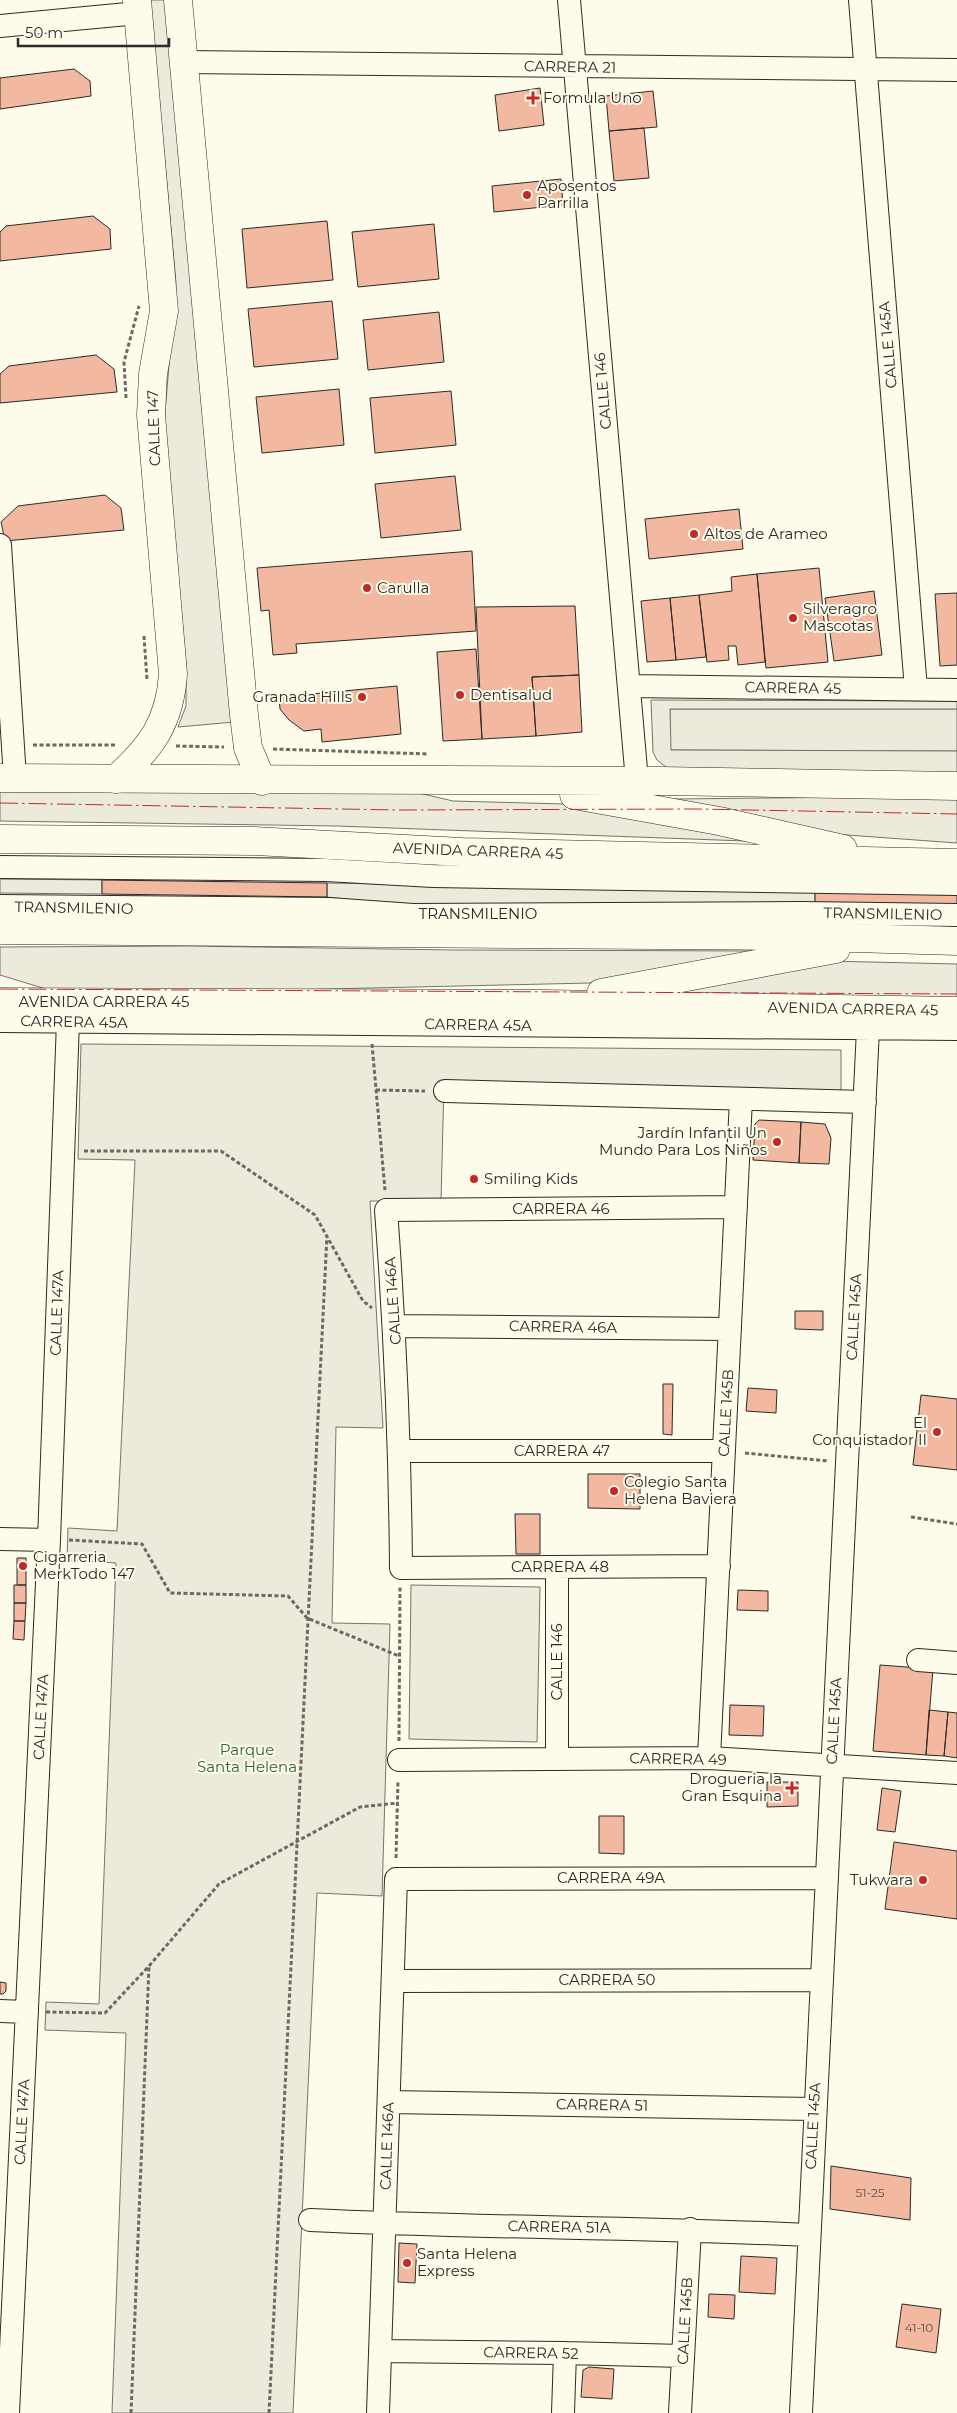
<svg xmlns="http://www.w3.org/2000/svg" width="957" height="2413" viewBox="0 0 957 2413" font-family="Montserrat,sans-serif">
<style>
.green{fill:#ecebdb;stroke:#74746e}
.parking{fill:#eceadb;stroke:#74746e}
.building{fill:#f2b8a0;stroke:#2b2b2b}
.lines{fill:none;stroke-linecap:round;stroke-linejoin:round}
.minor-casing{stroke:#2b2b2b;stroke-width:24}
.major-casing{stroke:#2b2b2b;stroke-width:29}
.highway-casing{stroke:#2b2b2b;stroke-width:29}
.path{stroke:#6a6964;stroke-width:3;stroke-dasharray:4 2.5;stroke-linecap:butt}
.minor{stroke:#fdfbea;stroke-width:22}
.major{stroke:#fdfbea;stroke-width:28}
.highway{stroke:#fdfbea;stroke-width:28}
.power{stroke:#c62828;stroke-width:1;stroke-dasharray:18 4 2.5 4;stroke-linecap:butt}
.poi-dot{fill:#c62828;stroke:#fdfbea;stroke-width:2}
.labels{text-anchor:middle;stroke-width:4;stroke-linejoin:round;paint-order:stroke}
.number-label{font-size:12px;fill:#5d4e48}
.street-label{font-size:15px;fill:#2b2b2b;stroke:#fdfbea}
.poi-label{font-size:15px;fill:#2b2b2b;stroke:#fdfbea;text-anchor:start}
.park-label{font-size:15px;fill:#34623c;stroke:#fdfbea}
</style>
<rect width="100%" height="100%" fill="#fdfbea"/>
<path class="green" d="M150,0H165L234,722L178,727L186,706V664L164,424L176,283Z
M670,709H957V751L670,750Z
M0,788L406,790L453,801L565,804L653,816L745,841L337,826L0,821Z
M957,796V843L806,832L673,799Z
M327,883L815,891V903L409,906L327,897Z
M190,946L454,950L760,951L590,983L283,990L59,993L0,975V947Z
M827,961L957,964V1000L645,994Z
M81,1044L841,1050V1091L444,1082L441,1202L370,1201L383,1428L336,1427L332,1623L390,1624L382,1896L317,1893L293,2413H112L126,2033L45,2030L46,2002L99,2004L116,1563L67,1560L68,1528L117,1531L135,1160L78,1159Z
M411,1585L540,1587L537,1742L409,1739Z"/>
<path class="parking" d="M651,700L957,701V709H670L671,750L957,751V776L671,771L657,760L653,752Z
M0,879L102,880V894L0,893Z"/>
<path class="building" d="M74,69L90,81L91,96L0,109V78Z
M540,88L544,125L499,131L495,95Z
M653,91L657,127L609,131L606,96Z
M644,128L649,178L614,181L609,131Z
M561,179L563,205L494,212L492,186Z
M93,216L110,229L111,249L0,261V232L6,226Z
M327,221L333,280L247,288L242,229Z
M434,224L439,279L358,287L352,232Z
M332,301L338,359L254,367L248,309Z
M439,312L444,362L368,370L363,320Z
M96,355L114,369L117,392L0,403V374L9,366Z
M339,389L344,445L262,453L256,397Z
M451,391L456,445L375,453L370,398Z
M455,476L461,530L381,538L375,484Z
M105,495L121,508L124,530L5,541L1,522L18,506Z
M739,509L743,549L649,559L645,519Z
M472,551L476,631L296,644L297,653L273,655L269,610L261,611L257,568Z
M819,568L828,662L766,668L757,574Z
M757,574L765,662L738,665L736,646H728L729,660L707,662L699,595L732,591L731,577Z
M874,591L882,655L834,661L825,598Z
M957,593V665L940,666L935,594Z
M699,595L706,657L676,660L670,598Z
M670,598L676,660L647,662L641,601Z
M575,606L579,675L532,677L536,736L482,739L476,607Z
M476,649L482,739L443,741L437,652Z
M579,675L582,732L536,736L532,677Z
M397,686L401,734L322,742L321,729L304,731L289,720L280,709L279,697Z
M102,880L327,883V897L102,894Z
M815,891L957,894V906L815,903Z
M759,1120L801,1122L799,1163L753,1160L755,1124Z
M801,1122L825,1124L831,1138L829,1164L799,1163Z
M795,1311H823V1330L795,1329Z
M663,1384H673L672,1435L663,1434Z
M748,1388L777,1390L776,1413L746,1411Z
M921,1395L957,1399V1470L913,1465Z
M588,1474H640V1509L588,1508Z
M515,1514H540V1554H516Z
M17,1558H26V1585H17Z
M14,1585H26V1603H14Z
M738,1590L768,1591V1611L737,1610Z
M14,1603H26L25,1621H14Z
M14,1621H25L24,1640L13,1639Z
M880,1665L933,1669L926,1755L873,1751Z
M730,1705L764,1706L763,1736L729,1735Z
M929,1710L948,1712L944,1756L926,1755Z
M948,1712L957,1713V1758L944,1756Z
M767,1782H798V1806L767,1807Z
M882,1788L901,1791L895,1832L877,1830Z
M599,1816H624V1854L599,1853Z
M894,1842L957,1851V1919L885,1909Z
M0,1982L6,1983V1991L3,1994H0Z
M831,2166L911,2178L910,2220L830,2209Z
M399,2243L417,2244L415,2283L398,2282Z
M741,2256L777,2258L775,2294L739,2292Z
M709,2294L735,2295L734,2319L708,2317Z
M902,2304L941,2309L936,2353L896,2347Z
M589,2367L614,2369L612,2399L581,2397L583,2370Z"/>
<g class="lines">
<g class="minor-casing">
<path id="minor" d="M569,0L637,781
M860,0L916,689
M0,26L138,13
M184,62L957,70
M0,545L15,778
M630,686L957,690
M0,867L326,870L433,876L957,884
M0,906L329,909L413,915L802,913L957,915
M0,1021L957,1029
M445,1091L865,1102
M395,1326L730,1329
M400,1451H724
M0,1539L49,1540
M719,1566L401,1568C400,1448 395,1330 386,1210L736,1207
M557,1567V1758
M918,1660L957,1663
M709,1758L741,1099
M399,1760L709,1758L957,1773
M393,1981L821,1980
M0,2011L27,2012
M389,2102L814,2109
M310,2220C476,2228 642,2227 808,2235
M380,2351L565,2353L683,2356
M8,2413L49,1540L68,1021
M378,2413L396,1879L826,1878
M563,2413L565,2353
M680,2413L690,2229
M801,2413L868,1029"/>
</g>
<g class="major-casing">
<path id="major" d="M178,0L244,715L248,748L262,781
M116,779C151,748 170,722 173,674L151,415L153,374L164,311L137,0"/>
</g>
<g class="highway-casing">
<path id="highway" d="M0,778L662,781L957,786
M574,795L719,821L843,849
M0,839L254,841L462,852L957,863
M0,930L784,936L957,941
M601,993L836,949
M0,1002L545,1004L957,1011"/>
</g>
<path class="path" d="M126,398L124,362L139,306
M144,636L147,680
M33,745H117
M176,746L224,747
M273,749L429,754
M372,1044L385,1190
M376,1090L425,1091
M84,1151H221L315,1215L363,1301L372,1308
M745,1453L828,1461
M911,1517L957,1524
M69,1540L142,1544L170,1593L288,1596L307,1618L399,1656
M399,1741L400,1587
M396,1858L398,1780
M46,2012L105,2013L149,1966L219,1884L360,1807L398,1803
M131,2413L149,1966
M269,2413L327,1235"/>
<use href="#minor" class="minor"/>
<use href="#major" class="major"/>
<use href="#highway" class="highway"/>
<path class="power" d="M0,803L398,810L697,809L957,814
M0,989L957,994"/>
</g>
<g class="poi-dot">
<path d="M530.5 90.5h5v5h5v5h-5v5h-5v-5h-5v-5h5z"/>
<circle cx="527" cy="195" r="5"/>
<circle cx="694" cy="534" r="5"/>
<circle cx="367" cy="588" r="5"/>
<circle cx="793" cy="618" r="5"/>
<circle cx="460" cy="695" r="5"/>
<circle cx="362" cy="697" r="5"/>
<circle cx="777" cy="1142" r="5"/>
<circle cx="474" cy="1179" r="5"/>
<circle cx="937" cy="1432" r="5"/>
<circle cx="614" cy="1491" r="5"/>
<circle cx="23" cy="1566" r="5"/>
<path d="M789.5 1780.5h5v5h5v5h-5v5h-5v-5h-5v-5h5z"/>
<circle cx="923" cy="1880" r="5"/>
<circle cx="407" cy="2263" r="5"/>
</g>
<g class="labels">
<g class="number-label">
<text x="870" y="2197">51-25</text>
<text x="919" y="2332">41-10</text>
</g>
<g class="street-label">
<text transform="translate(570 67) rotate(1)" y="5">CARRERA 21</text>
<text transform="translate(888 345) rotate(-95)" y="5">CALLE 145A</text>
<text transform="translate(603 391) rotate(-95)" y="5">CALLE 146</text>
<text transform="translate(154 428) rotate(-92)" y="5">CALLE 147</text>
<text transform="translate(793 688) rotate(1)" y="5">CARRERA 45</text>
<text transform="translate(478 851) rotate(2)" y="5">AVENIDA CARRERA 45</text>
<text transform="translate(74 908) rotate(1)" y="5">TRANSMILENIO</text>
<text x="478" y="919">TRANSMILENIO</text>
<text transform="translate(883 914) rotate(1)" y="5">TRANSMILENIO</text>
<text x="104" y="1007">AVENIDA CARRERA 45</text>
<text transform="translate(853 1009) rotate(1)" y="5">AVENIDA CARRERA 45</text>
<text transform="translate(74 1022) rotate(1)" y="5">CARRERA 45A</text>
<text transform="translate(478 1025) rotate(1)" y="5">CARRERA 45A</text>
<text x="561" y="1214">CARRERA 46</text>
<text transform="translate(393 1301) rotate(-94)" y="5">CALLE 146A</text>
<text transform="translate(57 1313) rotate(-88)" y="5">CALLE 147A</text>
<text transform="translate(854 1317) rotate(-87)" y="5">CALLE 145A</text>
<text transform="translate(563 1327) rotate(1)" y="5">CARRERA 46A</text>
<text transform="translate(726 1413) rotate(-87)" y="5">CALLE 145B</text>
<text x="562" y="1456">CARRERA 47</text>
<text x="560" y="1572">CARRERA 48</text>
<text transform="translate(557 1662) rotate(-90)" y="5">CALLE 146</text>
<text transform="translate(41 1717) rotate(-87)" y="5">CALLE 147A</text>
<text transform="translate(834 1721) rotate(-87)" y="5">CALLE 145A</text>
<text transform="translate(678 1759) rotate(1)" y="5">CARRERA 49</text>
<text x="611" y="1883">CARRERA 49A</text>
<text x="607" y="1985">CARRERA 50</text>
<text transform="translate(602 2105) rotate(1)" y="5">CARRERA 51</text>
<text transform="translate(22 2122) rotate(-87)" y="5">CALLE 147A</text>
<text transform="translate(813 2126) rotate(-87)" y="5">CALLE 145A</text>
<text transform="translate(387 2146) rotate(-88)" y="5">CALLE 146A</text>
<text transform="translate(559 2227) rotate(1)" y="5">CARRERA 51A</text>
<text transform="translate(685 2321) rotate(-87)" y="5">CALLE 145B</text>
<text transform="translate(531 2353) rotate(1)" y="5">CARRERA 52</text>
</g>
<g class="poi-label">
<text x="543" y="103">Formula Uno</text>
<text x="537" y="191">Aposentos<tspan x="537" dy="17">Parrilla</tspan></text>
<text x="704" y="539">Altos de Arameo</text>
<text x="377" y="593">Carulla</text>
<text x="803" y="614">Silveragro<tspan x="803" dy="17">Mascotas</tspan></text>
<text x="470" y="700">Dentisalud</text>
<text x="352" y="702" text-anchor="end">Granada Hills</text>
<text x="767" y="1138" text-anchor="end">Jardín Infantil Un<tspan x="767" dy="17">Mundo Para Los Niños</tspan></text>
<text x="484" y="1184">Smiling Kids</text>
<text x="927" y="1428" text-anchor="end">El<tspan x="927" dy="17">Conquistador II</tspan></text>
<text x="624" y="1487">Colegio Santa<tspan x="624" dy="17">Helena Baviera</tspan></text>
<text x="33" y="1562">Cigarreria<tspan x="33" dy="17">MerkTodo 147</tspan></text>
<text x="782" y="1784" text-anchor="end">Drogueria la<tspan x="782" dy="17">Gran Esquina</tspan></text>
<text x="913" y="1885" text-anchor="end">Tukwara</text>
<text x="417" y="2259">Santa Helena<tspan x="417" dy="17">Express</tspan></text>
</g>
<g class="park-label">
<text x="247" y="1755">Parque<tspan x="247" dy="17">Santa Helena</tspan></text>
</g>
</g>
<path d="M18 38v8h151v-8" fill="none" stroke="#2b2b2b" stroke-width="2.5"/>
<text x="25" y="38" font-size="15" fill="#2b2b2b" stroke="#fdfbea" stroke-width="4" paint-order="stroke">50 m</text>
</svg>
